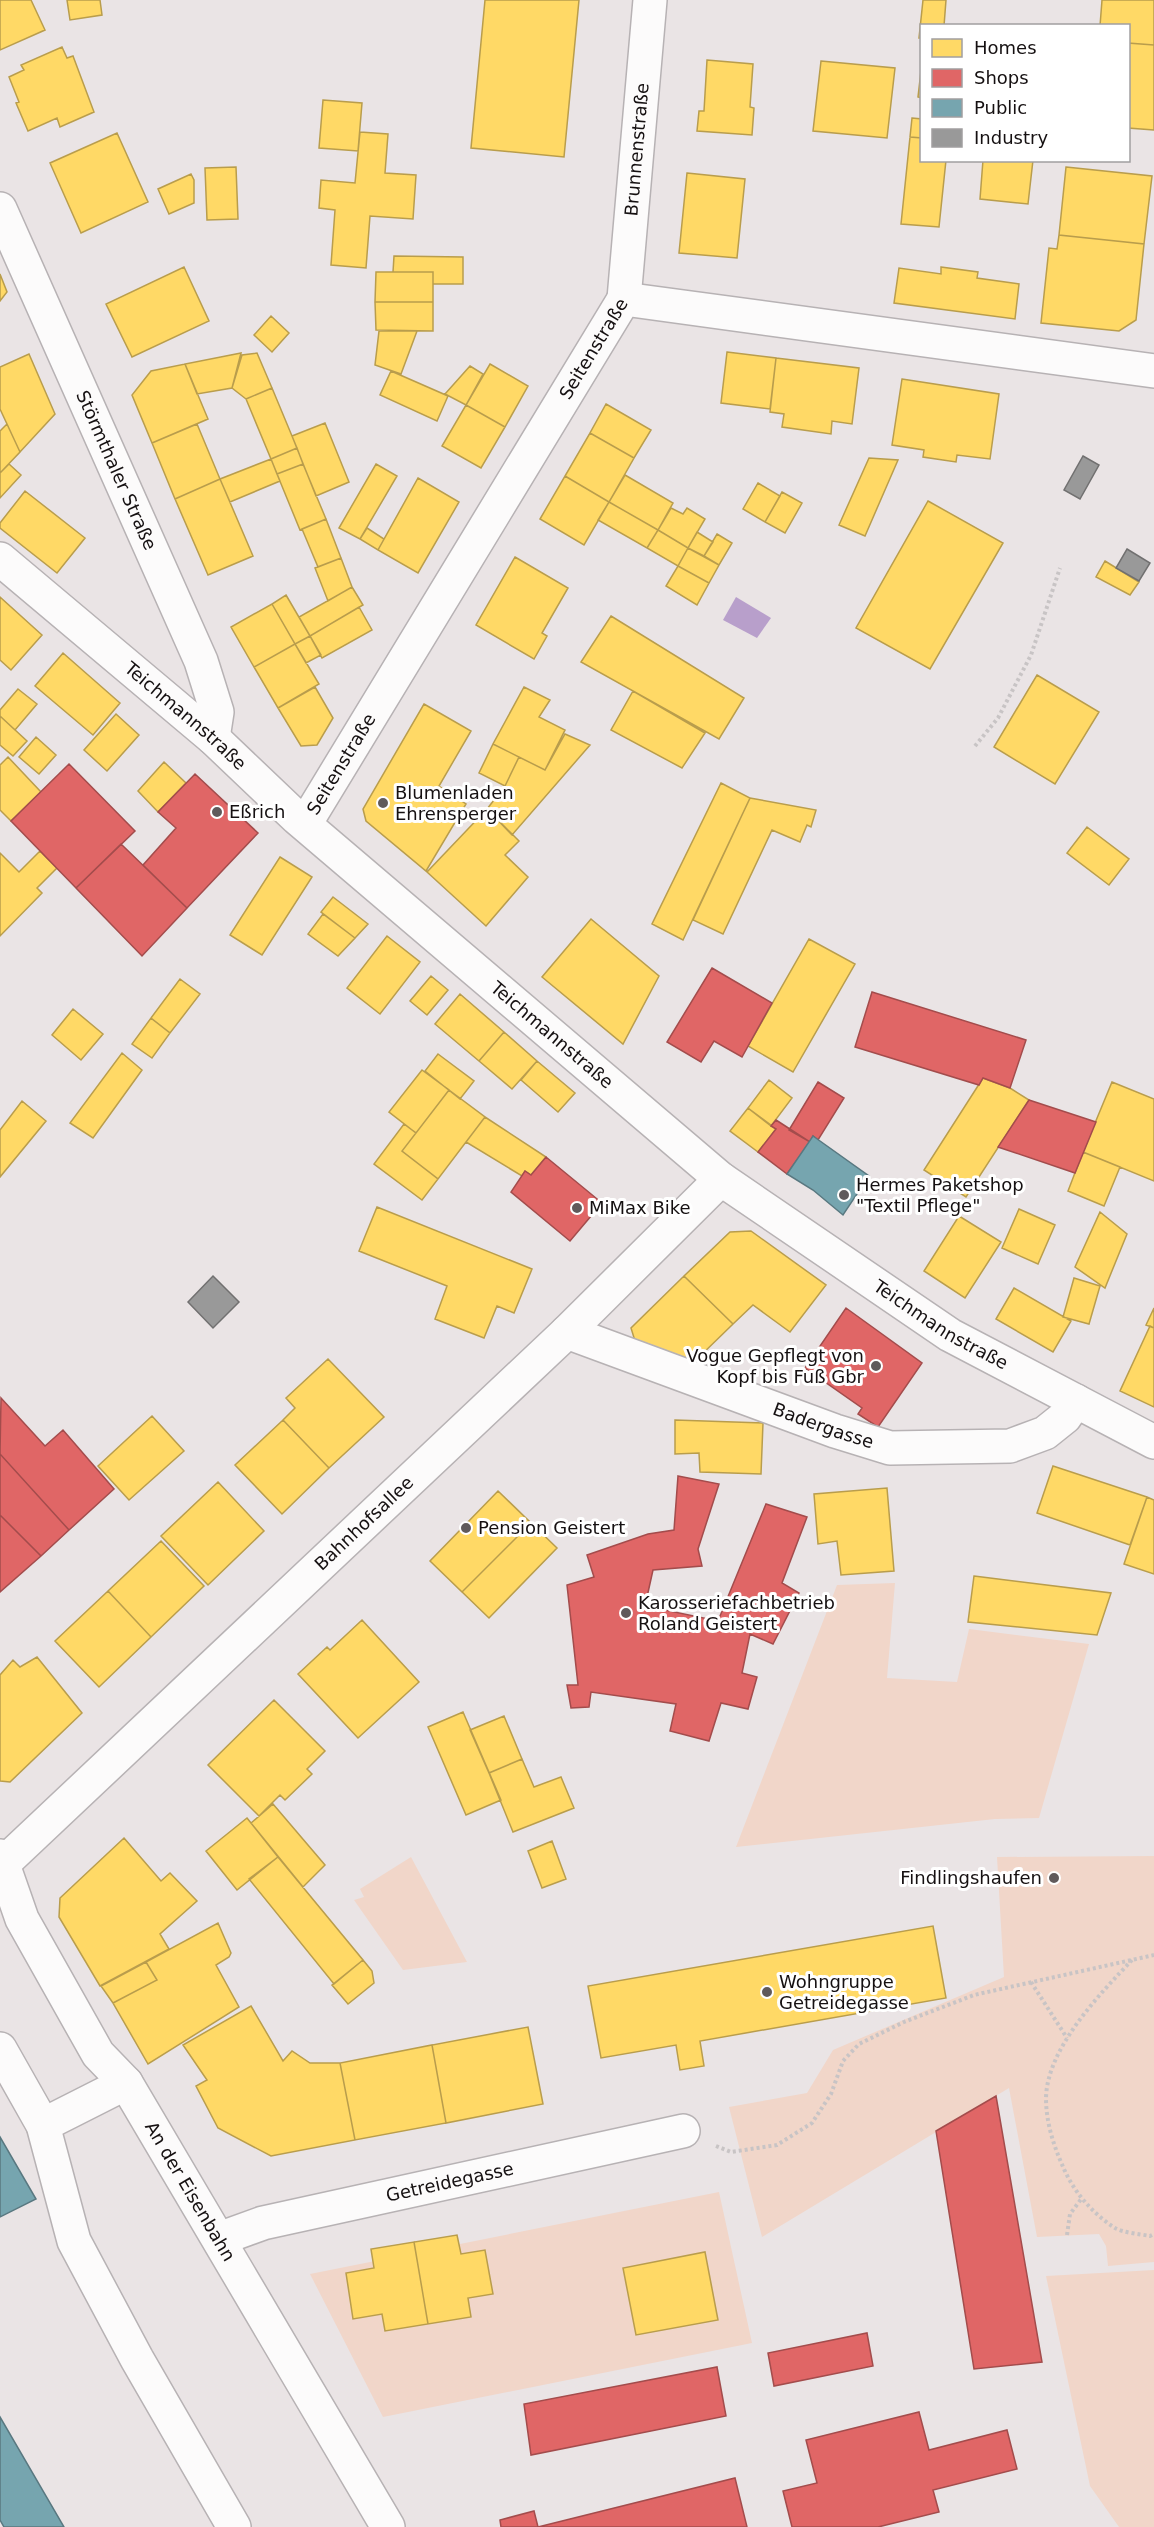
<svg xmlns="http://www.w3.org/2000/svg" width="1154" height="2527" viewBox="0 0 1154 2527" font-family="'DejaVu Sans',sans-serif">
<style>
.green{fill:#f1d6c9}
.water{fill:#b89fcb}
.homes{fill:#ffd966;stroke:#b99d4c;stroke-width:1.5}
.shops{fill:#e06666;stroke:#a34c4c;stroke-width:1.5}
.public{fill:#76a5af;stroke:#597880;stroke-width:1.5}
.industry{fill:#999;stroke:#717070;stroke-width:1.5}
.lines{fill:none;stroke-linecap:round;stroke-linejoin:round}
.minor-casing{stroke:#b7b2b4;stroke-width:36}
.path{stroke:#c8c4c5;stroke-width:4;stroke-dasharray:3 3;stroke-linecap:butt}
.minor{stroke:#fcfbfb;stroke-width:33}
.poi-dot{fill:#605a5b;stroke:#fff;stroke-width:2}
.labels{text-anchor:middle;stroke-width:6;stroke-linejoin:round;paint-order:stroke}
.street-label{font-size:18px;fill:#151011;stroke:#fff}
.poi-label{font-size:18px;fill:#151011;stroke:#fff;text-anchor:start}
</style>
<rect width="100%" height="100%" fill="#eae4e5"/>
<path class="green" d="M895,1583L887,1678L957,1682L969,1629L1089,1644L1039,1818L995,1819L736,1847L837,1585Z
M1154,1856V2262L1108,2266L1106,2246L1099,2234L1037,2237L1009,2088L762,2237L729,2107L807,2093L833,2050L1004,1977L997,1857Z
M411,1857L467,1962L403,1970L354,1900L364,1897L360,1889Z
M719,2192L752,2343L383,2417L310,2274Z
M1154,2270V2527H1119L1090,2486L1046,2276Z"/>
<path class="water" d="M736,597L771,618L757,638L723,620Z"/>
<path class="homes" d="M0,0H31L45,30L0,50Z
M67,0H100L102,15L70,20Z
M485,0H579L564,157L471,148Z
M923,0H946L944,26H922V38H919Z
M1102,0H1154V45L1128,43V26H1100Z
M1128,43L1154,45V130L1128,128Z
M62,47L67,58L73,56L94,112L60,127L57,118L28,131L16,103L19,102L9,77L24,70L21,65Z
M707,60L753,64L750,107L754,108L752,135L697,131L699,111H704Z
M821,61L895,68L887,138L813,131Z
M922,62V98L918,97Z
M323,100L362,103L358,151L319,148Z
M912,118L922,119V138L910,137Z
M360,132L388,134L385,173L416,175L413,219L370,216L366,268L331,265L335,210L319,208L321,180L355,183Z
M117,133L148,202L81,233L50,163Z
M910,137L922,138V160H946L939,227L901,224Z
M983,160H1033L1028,204L980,199Z
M983,160H1033L1028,204L980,199Z
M236,167L238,219L207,220L205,168Z
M1066,167L1152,176L1144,244L1059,235Z
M687,173L745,179L737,258L679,253Z
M191,174L194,180V203L169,214L158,189Z
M1059,235L1144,244L1136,320L1119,331L1041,323L1049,248L1057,249Z
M394,256L463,257V284H433V272H393Z
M184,267L209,321L132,357L106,304Z
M941,267L978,272L977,278L1019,284L1015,319L894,303L899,268L941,274Z
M376,272H433V302H375Z
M0,274L7,292L0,301Z
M375,302H433V331L376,330Z
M271,316L289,333L272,352L254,335Z
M379,331H417L401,374L375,365Z
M727,352L776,358L770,409L721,403Z
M241,353L232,388L197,394L185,364Z
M257,353L272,388L246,399L232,388L242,355Z
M29,354L55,414L20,452L0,409V367Z
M776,358L859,368L852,424L832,421L831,434L782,427L784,414L770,412Z
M185,364L208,419L152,443L132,395L151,371Z
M490,364L528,386L505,427L466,405Z
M470,366L483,374L466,405L445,394Z
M391,371L448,396L437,421L380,395Z
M902,379L999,394L990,459L957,455L956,462L923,457L924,450L892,445Z
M272,388L297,448L271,459L246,399Z
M606,404L651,430L634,458L590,433Z
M466,405L505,427L481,468L442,446Z
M325,423L349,482L316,496L292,436Z
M7,424L20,452L0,473V431Z
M197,424L220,479L175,499L152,443Z
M590,433L634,458L609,502L565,476Z
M297,448L303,464L277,474L271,459Z
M869,458L898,460L865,536L839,525Z
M271,459L280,481L230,502L220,479Z
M9,464L21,475L0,498V473Z
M303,464L326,519L300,530L277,474Z
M376,464L397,476L360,539L339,528Z
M625,475L673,503L658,530L609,502Z
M565,476L609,502L584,545L540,519Z
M418,478L459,502L418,573L378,550Z
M220,479L253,556L208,575L175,499Z
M758,483L780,496L765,522L743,509Z
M25,491L85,538L57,573L0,528V523Z
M782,492L802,503L785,533L765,522Z
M928,501L1003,543L930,669L856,628Z
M609,502L658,530L647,548L598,520Z
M671,508L683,514L687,508L705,519L688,548L658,530Z
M326,519L341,558L318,567L302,529Z
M367,528L384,539L378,550L360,539Z
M658,530L688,548L678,566L647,548Z
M697,532L713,542L704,556L688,548Z
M717,534L732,543L719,565L704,556Z
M688,548L719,565L709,583L678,566Z
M515,557L568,588L542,633L547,636L534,659L476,625Z
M341,558L352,587L328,601L315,568Z
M1105,561L1139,582L1130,595L1096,577Z
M678,566L709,583L697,605L666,586Z
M352,587L363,605L310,636L299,617Z
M286,595L310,636L295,644L272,604Z
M0,597L42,635L11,670L0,660Z
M272,604L295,644L254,667L231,627Z
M359,607L372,630L322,658L310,636Z
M611,616L744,698L719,739L581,662Z
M310,636L321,655L306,663L295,644Z
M295,644L319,684L278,708L254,667Z
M63,653L120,703L93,735L35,686Z
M1037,675L1099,712L1055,784L994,747Z
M315,687L333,718L317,745L301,746L278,708Z
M524,687L550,700L539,717L565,730L545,770L493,744Z
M18,689L37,704L15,730L0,716V710Z
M633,691L705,733L682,768L611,730Z
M424,704L471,731L439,786L466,804L426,871L366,821L363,809Z
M116,714L139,735L107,771L84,750Z
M0,716L27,741L13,756L0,745Z
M565,734L590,745L512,835L487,809L505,786L519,757L545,770Z
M36,737L56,755L39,774L19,757Z
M493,744L519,757L505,786L479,773Z
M8,757L41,792L11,821L0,810V765Z
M164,762L186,783L158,812L138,791Z
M721,783L750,798L683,940L652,924Z
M750,798L816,810L811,827L807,825L800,842L772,830L723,934L693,920Z
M487,809L519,841L505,855L528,877L486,926L427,872Z
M1087,827L1129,859L1109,885L1067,853Z
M40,851L57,868L37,888L42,893L0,936V853L19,872Z
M280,857L312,877L262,955L230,935Z
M333,897L368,924L355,938L321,912Z
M323,914L355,938L338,956L308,934Z
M591,919L659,976L623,1044L542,977Z
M387,936L420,962L380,1014L347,988Z
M809,939L855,964L793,1072L748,1046Z
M431,976L448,990L427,1015L410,1001Z
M180,979L200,994L170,1033L151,1018Z
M460,994L504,1032L479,1061L435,1024Z
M73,1009L103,1034L81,1060L52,1035Z
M151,1018L170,1033L152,1058L132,1044Z
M504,1032L537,1061L512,1089L479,1061Z
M122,1053L142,1070L93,1138L70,1123Z
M438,1054L474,1081L460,1099L425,1071Z
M537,1061L575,1093L558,1112L521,1080Z
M422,1070L449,1090L416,1133L389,1112Z
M983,1078L1010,1088L1029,1100L966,1197L924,1170Z
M769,1080L792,1098L771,1126L748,1108Z
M1112,1082L1154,1099V1181L1083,1152Z
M449,1090L485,1117L438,1179L402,1151Z
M22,1101L46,1121L0,1177V1130Z
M748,1108L776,1129L758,1152L730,1131Z
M485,1117L546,1157L531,1175L525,1171L522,1176L466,1142Z
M404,1124L416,1133L402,1151L438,1179L422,1200L374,1164Z
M1083,1152L1120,1167L1104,1206L1068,1191Z
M377,1207L532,1269L514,1313L497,1306L484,1338L435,1319L447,1286L359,1251Z
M1019,1209L1055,1225L1038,1264L1002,1248Z
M1100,1212L1127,1234L1105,1288L1075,1267Z
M959,1216L1001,1242L965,1298L924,1271Z
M751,1231L826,1285L790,1332L753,1305L733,1324L684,1276L730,1232Z
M684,1276L733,1324L693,1363L635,1341L631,1328Z
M1074,1278L1100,1286L1089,1324L1063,1317Z
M1014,1288L1071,1321L1053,1352L996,1319Z
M1154,1308V1328L1146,1325Z
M1150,1326L1154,1328V1407L1120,1391Z
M328,1359L384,1417L329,1468L283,1420L295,1408L286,1398Z
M152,1416L184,1451L129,1500L98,1466Z
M283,1420L329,1468L282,1514L235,1465Z
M675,1420L763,1423L761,1474L700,1472L699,1453L675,1454Z
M1053,1466L1147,1497L1130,1545L1037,1513Z
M218,1482L264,1531L208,1585L161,1536Z
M887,1488L894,1571L841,1575L837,1541L818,1544L814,1494Z
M498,1491L557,1548L489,1618L430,1561Z
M498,1491L531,1523L462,1592L430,1561Z
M1147,1497L1154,1500V1574L1124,1564Z
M161,1541L204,1586L151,1637L108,1591Z
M974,1576L1111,1593L1097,1635L968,1622Z
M108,1591L151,1637L99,1687L55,1641Z
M362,1620L419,1682L358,1738L298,1674L327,1647L330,1650Z
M37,1657L82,1713L10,1782L0,1781V1675L13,1660L20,1667Z
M274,1700L325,1751L307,1769L312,1774L285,1800L280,1795L259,1816L208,1765Z
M463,1712L501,1800L466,1815L428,1727Z
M504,1716L522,1759L489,1773L470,1730Z
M522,1759L534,1787L561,1777L574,1808L513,1832L489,1773Z
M273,1804L325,1865L303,1887L251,1823Z
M247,1818L278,1857L237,1890L206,1851Z
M124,1838L161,1881L170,1873L197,1901L160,1934L169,1949L100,1986L59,1917L60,1898Z
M552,1841L566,1879L542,1888L528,1851Z
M278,1857L363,1960L334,1984L249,1879Z
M218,1923L231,1953L229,1957L216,1965L239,2007L148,2064L113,2003L157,1980L146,1962Z
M933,1926L946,1998L700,2041L704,2066L680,2070L676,2045L601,2058L588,1986Z
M363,1960L372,1971L374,1983L348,2004L332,1985Z
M146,1962L157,1980L113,2003L101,1986Z
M251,2006L283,2061L292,2051L310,2063H340L355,2140L271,2156L218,2128L196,2086L207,2080L183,2045Z
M528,2027L543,2104L446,2123L432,2045Z
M432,2045L446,2123L355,2140L340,2063Z
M457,2235L461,2254L485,2250L493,2294L468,2298L471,2317L428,2324L414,2242Z
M414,2242L428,2324L385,2331L382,2314L353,2319L346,2273L374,2268L371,2249Z
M705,2252L718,2320L636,2335L623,2268Z"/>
<path class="shops" d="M69,764L135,831L76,888L11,821Z
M195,774L258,833L187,908L143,865L176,828L158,812Z
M121,844L187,908L142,956L76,888Z
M712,968L772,1003L742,1057L714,1041L701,1062L667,1042Z
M872,992L1026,1040L1010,1088L983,1078L979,1085L855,1047Z
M818,1082L844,1098L818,1140L813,1136L810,1142L789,1130Z
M1029,1100L1096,1122L1075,1173L998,1147Z
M776,1120L810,1142L787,1174L758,1152L776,1129L771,1126Z
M546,1157L602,1203L570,1241L511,1192L525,1171L531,1175Z
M846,1308L922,1363L878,1427L858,1414L862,1408L805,1368Z
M1,1398L45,1446L63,1430L114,1489L69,1530L0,1454Z
M0,1454L69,1530L41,1556L0,1515Z
M678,1476L719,1484L698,1549L702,1566L653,1570L645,1606L718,1621L766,1504L807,1517L782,1583L799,1593L773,1644L750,1634L742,1673L757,1677L748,1709L721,1703L709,1741L670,1731L676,1704L591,1692L589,1707L571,1708L567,1685H578L567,1585L594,1577L587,1555L648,1534L674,1530Z
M0,1515L41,1556L0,1592Z
M996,2096L1042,2362L974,2369L936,2131Z
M867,2333L873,2366L774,2386L768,2353Z
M717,2367L726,2416L531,2455L524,2404Z
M919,2412L929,2450L1007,2430L1017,2469L933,2490L939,2512L878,2527H792L783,2491L817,2483L806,2440Z
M735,2478L747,2527H501L500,2520L534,2511L538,2527Z"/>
<path class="public" d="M813,1136L869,1176L843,1215L813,1190L787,1174Z
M0,2137L36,2199L0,2217Z
M0,2417L64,2527H4L0,2520Z"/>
<path class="industry" d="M1083,456L1099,465L1080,499L1064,490Z
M1127,549L1150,563L1139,581L1116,568Z
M213,1276L239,1302L213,1328L188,1302Z"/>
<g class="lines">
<g class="minor-casing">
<g id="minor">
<path id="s1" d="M0,209L201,661L217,712L213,738"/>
<path id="s2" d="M624,299L650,0"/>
<path id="s3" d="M0,559L213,738L297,818L721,1179L950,1335L1154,1442"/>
<path id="s4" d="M305,824L624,299L1154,371"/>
<path id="s5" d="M567,1332L835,1431L890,1448L1010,1446L1045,1433L1065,1417L1076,1401"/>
<path id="s6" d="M0,1856L22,1919L98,2054L126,2083L388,2527"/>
<path id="s7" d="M4,1863L567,1332L721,1179"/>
<path d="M0,2049L43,2125L74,2241L137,2359L234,2527"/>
<path d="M43,2125L126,2083"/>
<path id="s8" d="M219,2239L263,2223L683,2131"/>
</g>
</g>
<path class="path" d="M975,746L998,718L1031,655L1060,568
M1132,1960C1100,1994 1047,2048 1046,2098C1046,2123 1054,2147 1064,2169C1074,2192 1093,2214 1115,2228C1124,2233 1140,2234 1150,2236L1154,2234
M1031,1982L1067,2038
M716,2146L731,2152L777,2145L812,2123L831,2094L843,2061L859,2044L904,2022L974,1995L1154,1955
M1067,2235L1070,2214L1082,2198"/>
<use href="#minor" class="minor"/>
</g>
<g class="poi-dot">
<circle cx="383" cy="803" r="6"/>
<circle cx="217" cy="812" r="6"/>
<circle cx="844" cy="1195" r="6"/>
<circle cx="577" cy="1208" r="6"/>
<circle cx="876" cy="1366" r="6"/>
<circle cx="466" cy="1528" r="6"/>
<circle cx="626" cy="1613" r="6"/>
<circle cx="1054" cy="1878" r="6"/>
<circle cx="767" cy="1992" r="6"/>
</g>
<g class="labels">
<g class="street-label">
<text dy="6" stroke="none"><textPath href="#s2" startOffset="150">Brunnenstraße</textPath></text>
<text dy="6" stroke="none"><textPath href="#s4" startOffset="556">Seitenstraße</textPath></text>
<text dy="6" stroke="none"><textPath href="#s1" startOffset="286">Störmthaler Straße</textPath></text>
<text dy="6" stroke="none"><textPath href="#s3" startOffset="243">Teichmannstraße</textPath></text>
<text dy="6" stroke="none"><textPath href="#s4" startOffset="70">Seitenstraße</textPath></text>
<text dy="6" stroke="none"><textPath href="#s3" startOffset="729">Teichmannstraße</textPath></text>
<text dy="6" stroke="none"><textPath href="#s3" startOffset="1215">Teichmannstraße</textPath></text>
<text dy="6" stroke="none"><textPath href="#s5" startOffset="273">Badergasse</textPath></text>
<text dy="6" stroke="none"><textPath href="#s7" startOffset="495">Bahnhofsallee</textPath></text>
<text dy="6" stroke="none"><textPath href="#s8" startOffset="238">Getreidegasse</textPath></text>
<text dy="6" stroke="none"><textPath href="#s6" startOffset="388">An der Eisenbahn</textPath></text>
</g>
<g class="poi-label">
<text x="395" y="799">Blumenladen<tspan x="395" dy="21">Ehrensperger</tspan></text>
<text x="229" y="818">Eßrich</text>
<text x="856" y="1191">Hermes Paketshop<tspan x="856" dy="21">"Textil Pflege"</tspan></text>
<text x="589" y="1214">MiMax Bike</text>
<text x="864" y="1362" text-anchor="end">Vogue Gepflegt von<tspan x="864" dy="21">Kopf bis Fuß Gbr</tspan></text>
<text x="478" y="1534">Pension Geistert</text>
<text x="638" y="1609">Karosseriefachbetrieb<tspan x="638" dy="21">Roland Geistert</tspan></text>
<text x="1042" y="1884" text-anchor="end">Findlingshaufen</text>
<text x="779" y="1988">Wohngruppe<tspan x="779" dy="21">Getreidegasse</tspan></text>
</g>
</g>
<rect x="920" y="24" width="210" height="138" fill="#ffffff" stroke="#a19fa0" stroke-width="1.5"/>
<rect x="932" y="39" width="30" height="18" fill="#ffd966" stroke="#a19fa0" stroke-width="1.5"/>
<text x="974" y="54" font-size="18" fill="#151011">Homes</text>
<rect x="932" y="69" width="30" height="18" fill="#e06666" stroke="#a19fa0" stroke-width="1.5"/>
<text x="974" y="84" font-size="18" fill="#151011">Shops</text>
<rect x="932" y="99" width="30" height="18" fill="#76a5af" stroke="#a19fa0" stroke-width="1.5"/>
<text x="974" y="114" font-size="18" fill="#151011">Public</text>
<rect x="932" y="129" width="30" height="18" fill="#999999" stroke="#a19fa0" stroke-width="1.5"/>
<text x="974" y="144" font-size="18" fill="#151011">Industry</text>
</svg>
